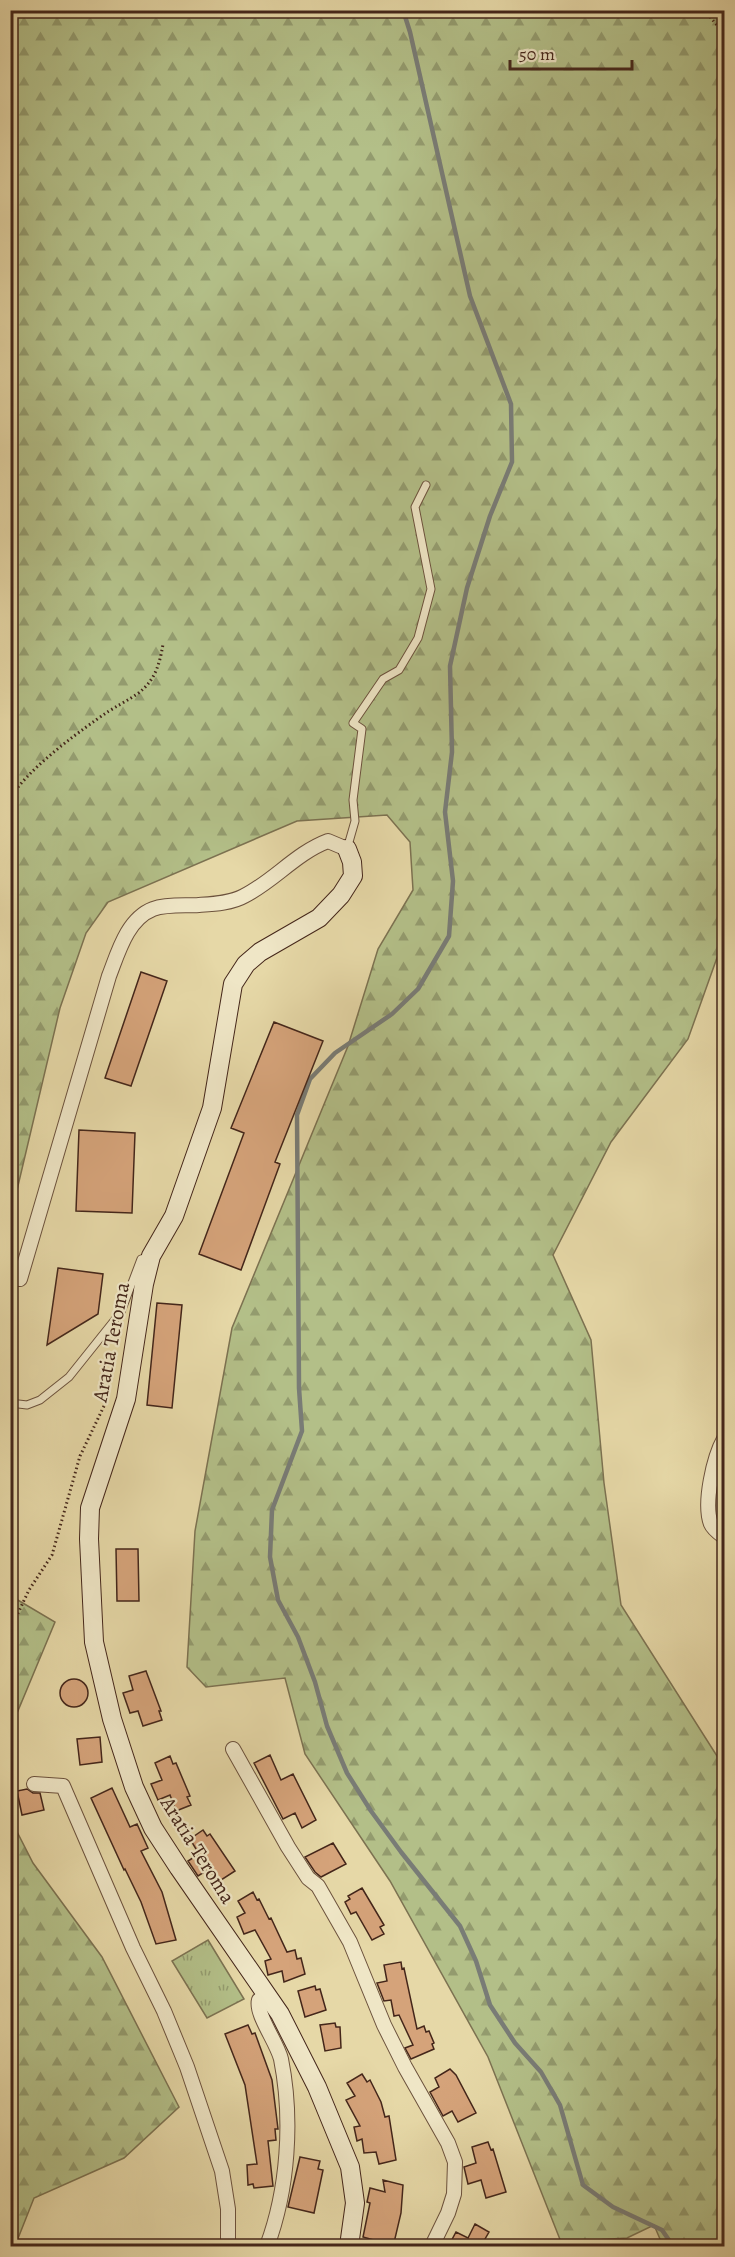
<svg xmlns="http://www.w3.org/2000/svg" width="735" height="2257" viewBox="0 0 735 2257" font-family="Alegreya,serif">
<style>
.grass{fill:url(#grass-tufts);stroke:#7c7251;stroke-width:1.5}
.forest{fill:url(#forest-firs);stroke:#7c7251;stroke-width:1.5}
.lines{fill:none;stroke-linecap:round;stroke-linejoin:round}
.stream{stroke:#797c76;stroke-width:4.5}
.building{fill:#d5a37a;stroke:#44261a;stroke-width:1.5}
.service-casing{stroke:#6c523d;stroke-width:9}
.minor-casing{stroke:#6c523d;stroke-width:16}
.secondary-casing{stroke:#44261a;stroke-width:20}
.path{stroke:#44261a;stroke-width:3;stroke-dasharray:1.5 3;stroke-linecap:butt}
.service{stroke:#efe6c6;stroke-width:7}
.minor{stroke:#efe6c6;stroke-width:14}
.secondary{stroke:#efe6c6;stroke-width:18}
.labels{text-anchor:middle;stroke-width:4.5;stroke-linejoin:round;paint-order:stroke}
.street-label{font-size:21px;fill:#44261a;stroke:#efe6c6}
</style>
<defs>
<pattern id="grass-tufts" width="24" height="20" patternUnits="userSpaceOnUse" patternTransform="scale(1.5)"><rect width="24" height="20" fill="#b3bf88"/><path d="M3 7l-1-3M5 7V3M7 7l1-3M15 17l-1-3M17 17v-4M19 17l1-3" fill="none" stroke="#939b6e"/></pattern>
<pattern id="forest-firs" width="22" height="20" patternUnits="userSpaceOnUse" patternTransform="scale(1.5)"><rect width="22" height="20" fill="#b3bf88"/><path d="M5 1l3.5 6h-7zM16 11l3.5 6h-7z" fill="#939b6e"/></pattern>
</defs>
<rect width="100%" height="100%" fill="#e6d8a7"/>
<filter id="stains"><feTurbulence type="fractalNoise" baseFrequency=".00333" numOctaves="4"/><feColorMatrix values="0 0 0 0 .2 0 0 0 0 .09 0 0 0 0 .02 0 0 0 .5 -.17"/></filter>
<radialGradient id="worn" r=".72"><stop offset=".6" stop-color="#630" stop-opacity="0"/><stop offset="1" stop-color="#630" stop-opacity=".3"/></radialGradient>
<path class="grass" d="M208,1940L244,1999L207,2018L172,1961Z"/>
<path class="forest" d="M11,11H724V938L688,1039L611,1142L553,1255L591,1340L604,1483L621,1605L724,1767V2246H663L654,2225L627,2238L561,2242L488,2057L390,1881L305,1754L285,1678L206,1687L187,1667L195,1531L232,1328L348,1046L378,949L413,890L410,842L387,815L297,821L108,902L86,933L60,1008L13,1207L11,1208Z
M11,1596L55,1622L15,1718L11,1736Z
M10,1818L33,1863L102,1957L179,2107L124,2158L34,2198L15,2246H10Z"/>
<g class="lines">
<path class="stream" d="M403,10L410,32L470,296L511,404L512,462L490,516L467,588L450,666L452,752L445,812L453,881L449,936L418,989L392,1014L335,1053L310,1079L297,1115L299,1388L302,1431L272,1510L270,1557L278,1600L298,1637L315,1682L327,1726L347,1773L371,1811L401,1852L460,1926L476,1961L490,2005L515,2043L541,2072L560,2105L583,2185L613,2207L662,2230L673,2246"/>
</g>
<path class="building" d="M141,972L167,981L131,1086L105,1078Z
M274,1022L323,1041L275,1162L280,1164L241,1270L199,1254L244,1133L231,1128Z
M79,1130L135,1133L132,1213L76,1211Z
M58,1268L103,1274L98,1314L47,1345Z
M157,1303L182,1305L172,1408L147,1405Z
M116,1549H138L139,1601H117Z
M146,1671L161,1711H159L162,1720L143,1726L138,1711L130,1713L123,1693L133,1690L129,1676Z
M60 1693a14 14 0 1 1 28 0a14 14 0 1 1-28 0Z
M100,1737L102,1762L80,1765L77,1739Z
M270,1755L281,1780L293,1774L316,1820L302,1828L295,1813L283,1819L254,1763Z
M170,1756L173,1764L176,1763L190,1796L187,1797L191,1805L176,1811L170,1795L158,1800L151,1784L162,1780L155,1763Z
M112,1788L130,1827L137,1824L148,1848L141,1851L162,1892L176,1940L156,1944L141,1902L125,1869L124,1870L91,1798Z
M27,1789L33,1793H40L44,1810L22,1815L17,1791Z
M203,1830L207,1836L210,1834L235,1871L218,1882L209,1869L198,1876L188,1861L199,1854L190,1839Z
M333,1843L346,1864L321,1877L315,1872L305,1857Z
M362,1888L384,1925L380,1927L384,1934L372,1940L356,1912L351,1914L345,1902L350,1899L348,1896Z
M253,1892L257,1900L259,1899L269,1919L271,1918L287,1952L295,1950L297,1959L301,1958L305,1974L284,1982L282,1971L268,1975L265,1961L271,1959L255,1930L244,1934L237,1917L245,1913L238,1901Z
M401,1962L402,1969L404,1968L417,2029L424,2026L426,2032L429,2031L434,2043L432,2044L434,2049L411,2059L405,2048L413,2045L399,2015L394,2016L391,2000L384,2001L377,1983L387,1981L384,1965Z
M315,1986L316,1990L320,1989L326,2010L305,2017L298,1991Z
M335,2023L336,2027H340L341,2048L325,2051L320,2025Z
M248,2025L252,2034L255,2033L272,2080L278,2129H275L276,2140L268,2141L273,2186L254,2188L253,2184L248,2185L247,2165L257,2164L245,2085L225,2034Z
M450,2069L456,2075L476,2113L458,2122L452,2111L443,2116L430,2092L439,2087L435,2078Z
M362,2074L367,2082L370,2080L381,2102L385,2117L389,2116L396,2160L379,2164L376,2152L364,2153L362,2139L357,2141L354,2127L360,2126L346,2100L355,2096L347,2083Z
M488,2142L491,2150L493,2149L506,2192L486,2198L481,2180L468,2184L464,2167L476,2163L472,2147Z
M300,2157L320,2161L318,2169L323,2170L314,2213L288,2207Z
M383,2180L403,2185L401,2213L393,2247H373L374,2240L363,2237L370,2203L367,2202L370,2188L385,2192Z
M475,2224L489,2232L481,2246L483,2247H448L456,2232L468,2238Z"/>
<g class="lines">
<g class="service-casing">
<path id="service" d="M10,567L13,572L10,580
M347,849L355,821L353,800L362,729L353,723L383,679L399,670L418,638L431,589L415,507L426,485
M10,1403L27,1405L40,1400L69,1377L121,1312L141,1259L149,1257"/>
</g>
<g class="minor-casing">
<path id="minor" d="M20,1279L109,976C118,953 127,919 153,909C167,904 185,906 199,905C213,904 232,903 244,896C274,881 296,853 328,841L347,849
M724,1439C714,1457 703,1503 711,1524C713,1529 720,1534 724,1537
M233,1749L288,1847L308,1878L318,1886L350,1942L384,2025L405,2067L448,2143L455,2162L454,2194L448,2213L432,2246
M34,1784L63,1786L133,1948L164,2011L187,2067L222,2171L228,2209V2246
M267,2246C288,2190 293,2119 281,2059C277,2042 255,2014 259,2000L267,1994"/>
</g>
<g class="secondary-casing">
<path id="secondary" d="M347,849L352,862L353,876L341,895L319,918L260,952L246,964L233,984L212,1108L174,1216L151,1256L144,1284L126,1399L90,1508L89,1539L94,1642L112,1719L134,1787L153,1828L179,1868L280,2014L317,2087L350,2167L355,2203L349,2246"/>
</g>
<path class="path" d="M704,10L724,33
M10,798C28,770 69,739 96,720C132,693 155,697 163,644
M10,1630L29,1590L52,1555L80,1456L105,1404"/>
<use href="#service" class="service"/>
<use href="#minor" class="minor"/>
<use href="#secondary" class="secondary"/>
</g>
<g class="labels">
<g class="street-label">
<text transform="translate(111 1342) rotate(-79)" y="7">Aratia Teroma</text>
<text transform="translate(198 1850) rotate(58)" y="7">Aratia Teroma</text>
</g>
</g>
<rect width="735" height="2257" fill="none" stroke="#e6d8a7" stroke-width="36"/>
<rect x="12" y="12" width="711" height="2233" fill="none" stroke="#44261a" stroke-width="3"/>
<rect x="18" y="18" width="699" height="2221" fill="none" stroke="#44261a" stroke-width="1.5"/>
<path d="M510 60v9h122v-9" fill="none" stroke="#44261a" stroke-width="3"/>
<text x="519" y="60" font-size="18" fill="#44261a" stroke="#efe6c6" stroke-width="4.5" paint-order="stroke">50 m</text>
<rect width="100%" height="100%" filter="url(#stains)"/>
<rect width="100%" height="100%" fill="url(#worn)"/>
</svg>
